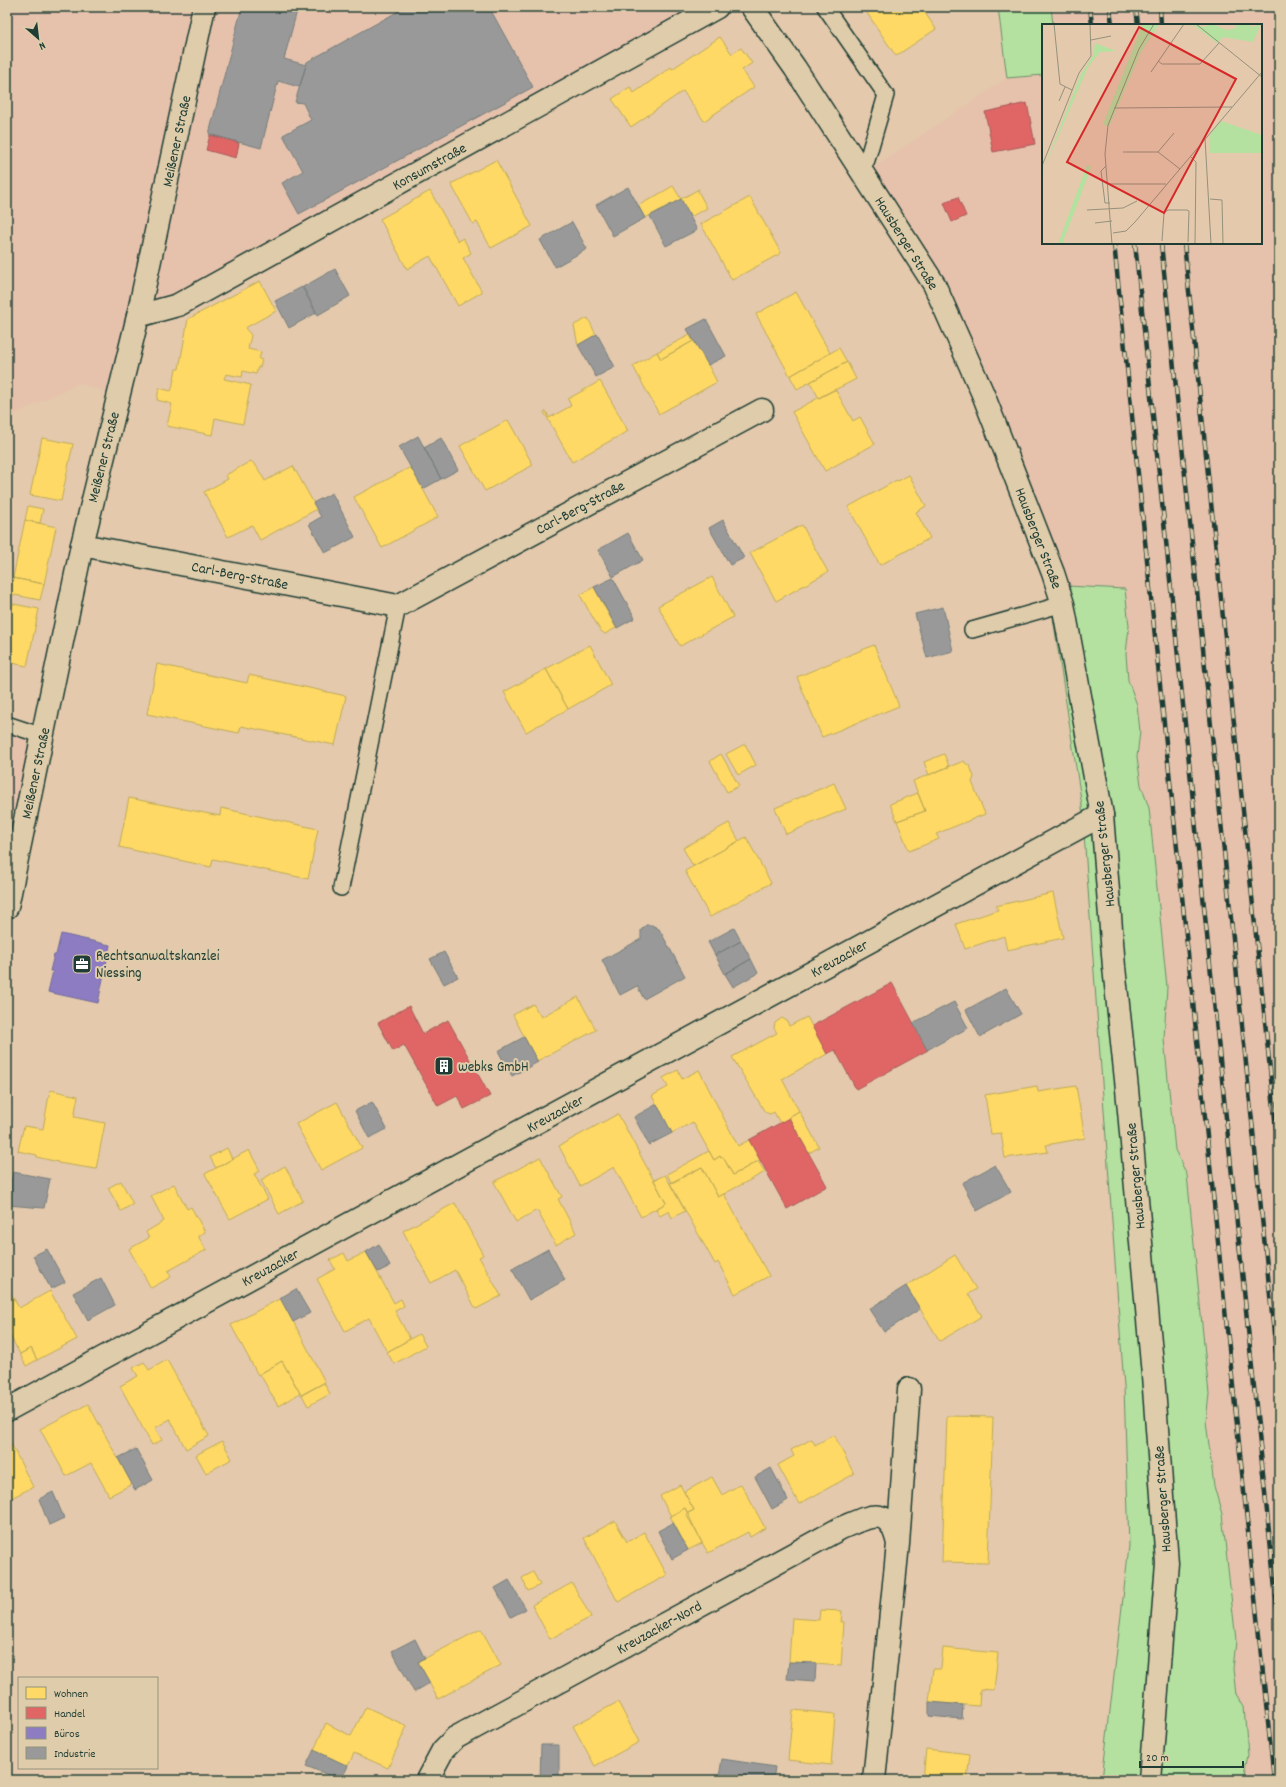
<svg xmlns="http://www.w3.org/2000/svg" width="1286" height="1787" viewBox="0 0 1286 1787" font-family="Dekko,sans-serif">
<style>
.built{fill:#e6c2ac}
.green{fill:#b4e19f;stroke:#6a8f6a}
.homes{fill:#ffd966;stroke:#bcaa57}
.shops{fill:#e06666;stroke:#a65a57}
.offices{fill:#8e7cc3;stroke:#6d6998}
.industry{fill:#999;stroke:#747d7b}
.lines{fill:none;stroke-linecap:round;stroke-linejoin:round}
.lane-casing{stroke:#1f3d34;stroke-width:18}
.street-casing{stroke:#1f3d34;stroke-width:25}
.secondary-casing{stroke:#1f3d34;stroke-width:25}
.lane{stroke:#dfccaa;stroke-width:15}
.street{stroke:#dfccaa;stroke-width:22}
.secondary{stroke:#dfccaa;stroke-width:22}
.rail-casing{stroke:#1f3d34;stroke-width:4.5}
.rail{stroke:#dfccaa;stroke-width:3;stroke-dasharray:9;stroke-linecap:butt}
.labels{text-anchor:middle;stroke-width:4;stroke-linejoin:round;paint-order:stroke}
.street-label{font-size:15px;fill:#1f3d34;stroke:#dfccaa}
.poi-label{font-size:15px;fill:#1f3d34;stroke:#dfccaa;text-anchor:start}
.inset-road{fill:none;stroke:#95917c;stroke-width:1}
.view{fill:#d62828;fill-opacity:0.15;stroke:#d62828;stroke-width:2}
.inset-edge{fill:none;stroke:#1f3d34;stroke-width:2}
</style>
<rect width="100%" height="100%" fill="#e4c9ac"/>
<filter id="ink" filterUnits="userSpaceOnUse"><feTurbulence type="fractalNoise" baseFrequency=".025" numOctaves="2"/><feDisplacementMap in="SourceGraphic" scale="8" xChannelSelector="R" yChannelSelector="G"/><feConvolveMatrix kernelMatrix="1 2 1 2 8 2 1 2 1" color-interpolation-filters="sRGB"/></filter>
<g filter="url(#ink)">
<path class="built" d="M7,7H710L138,315L112,394L79,383L7,418Z
M1051,7H1279V1780H1243L1248,1755L1244,1707L1236,1695L1233,1669L1236,1641L1229,1571L1222,1514L1214,1486L1206,1421L1209,1394L1187,1175L1175,1150L1164,1039L1167,987L1149,808L1141,785L1137,757L1140,731L1137,705L1128,680L1126,654L1129,626L1125,589L1048,585L929,286L862,175L1007,78L1043,75V243H1261V25H1053Z
M7,718L42,729L7,876Z"/>
<path class="green" d="M998,7H1051L1053,25H1043V75L1007,78Z
M1048,585L1125,589L1129,626L1126,654L1128,680L1137,705L1140,731L1137,757L1141,785L1149,808L1167,987L1164,1039L1175,1150L1187,1175L1209,1394L1206,1421L1214,1486L1222,1514L1236,1641L1233,1669L1236,1694L1244,1707L1248,1755L1243,1780H1102L1129,1546L1124,1386L1082,806Z"/>
<path class="homes" d="M863,7H921L936,29L896,56Z
M720,37L732,54L741,48L752,63L742,70L754,87L704,121L683,91L631,127L612,99L630,87L634,93L671,67L672,69Z
M496,160L532,226L491,248L477,222L473,224L451,184Z
M673,186L681,199L645,218L638,206Z
M699,189L698,191L707,208L690,217L681,199Z
M430,191L458,241L463,238L471,253L463,258L482,292L458,306L430,256L407,269L380,219Z
M750,197L781,253L732,280L701,224Z
M260,281L276,311L245,328L251,335L248,349L261,352L259,359L262,360L260,367H258L256,374L243,371L242,377L226,374L224,379L251,385L243,424L215,418L212,435L167,426L172,404L157,400L159,388L171,391L172,389L176,369H179L188,319Z
M796,292L830,353L790,376L756,314Z
M588,318L596,335L578,345L574,325Z
M690,335L693,341L661,359L657,352Z
M695,340L717,382L659,414L633,366L657,352L661,359Z
M839,348L847,362L797,389L790,376Z
M847,362L856,379L819,398L810,382Z
M600,381L628,431L572,462L544,412L546,411L549,418L571,406L568,399Z
M835,389L853,421L860,417L875,444L825,471L792,412Z
M508,420L533,465L485,491L460,446Z
M42,438L73,444L61,501L30,495Z
M251,461L257,467L265,481L293,466L317,509L260,540L252,525L228,537L204,492L228,479L226,475Z
M411,467L438,517L382,548L354,497Z
M909,475L926,506L916,512L930,538L880,565L848,507L897,480L898,481Z
M28,506L43,509L40,523L25,520Z
M25,520L56,527L44,584L13,578Z
M802,525L828,572L776,601L750,553Z
M712,577L733,617L680,646L658,606Z
M13,578L44,584L40,600L10,594Z
M594,587L616,628L605,634L600,630L580,595Z
M8,603L39,609L27,666L7,662Z
M590,645L611,685L568,709L546,669Z
M874,645L899,706L822,737L797,677Z
M157,664L247,683L249,675L346,696L335,745L241,726L239,733L147,714Z
M546,669L568,709L526,732L504,692Z
M745,744L756,765L738,775L726,754Z
M721,754L739,786L727,792L710,761Z
M944,754L949,766L929,775L924,762Z
M964,761L965,763L970,766L974,777L972,782L985,814L936,834L939,839L909,851L897,821L925,811L913,781Z
M834,783L846,809L786,834L775,808Z
M918,793L925,811L897,821L890,804Z
M129,798L220,816L221,808L318,829L308,879L213,859L211,867L119,847Z
M729,823L739,841L693,866L683,848Z
M746,837L771,883L710,917L685,871Z
M1053,893L1063,938L1007,950L1004,936L965,949L956,924L998,910L996,906Z
M578,997L596,1030L537,1061L513,1015L533,1004L541,1017Z
M807,1017L827,1054L782,1079L799,1111L789,1117L790,1119L780,1123L774,1112L770,1114L765,1112L732,1057L777,1033L774,1028L775,1023L782,1018L787,1021L789,1026Z
M678,1070L682,1079L699,1070L738,1146L749,1140L760,1160L733,1175L723,1157L721,1158L720,1156L714,1160L693,1122L672,1133L652,1096L668,1087L663,1078Z
M1037,1086L1038,1092L1076,1086L1085,1138L1046,1145L1048,1152L1005,1158L1001,1133L991,1134L985,1095Z
M50,1090L78,1096L74,1117L105,1123L96,1169L58,1163V1162L37,1157V1155L18,1151L24,1126L43,1129Z
M337,1102L362,1148L321,1170L296,1124Z
M799,1111L819,1147L809,1153L790,1119L789,1117Z
M618,1114L666,1203L641,1217L614,1167L580,1186L559,1146Z
M227,1148L232,1159L216,1168L210,1157Z
M249,1150L260,1171L254,1174L268,1199L230,1219L205,1174Z
M709,1151L714,1160L720,1156L721,1158L723,1157L733,1175L758,1161L765,1172L718,1197L702,1167L672,1183L667,1174Z
M540,1157L562,1197L558,1199L576,1233L556,1245L537,1210L516,1222L494,1182Z
M285,1166L303,1201L279,1214L261,1180Z
M702,1167L718,1197L724,1194L769,1276L735,1294L718,1262L715,1264L670,1183Z
M665,1175L685,1211L672,1218L669,1211L660,1216L656,1209L666,1203L654,1180Z
M121,1181L133,1204L121,1211L108,1188Z
M174,1184L187,1209L191,1207L205,1232L198,1236L206,1250L168,1271L171,1277L151,1288L129,1249L149,1238L146,1232L164,1221L151,1196Z
M455,1203L483,1255L479,1257L501,1296L476,1309L455,1270L431,1283L403,1231Z
M366,1252L394,1303L401,1299L404,1306L395,1311L410,1339L387,1352L369,1318L345,1331L317,1279L335,1269L330,1260L344,1253L348,1261Z
M955,1255L976,1289L968,1294L982,1316L940,1341L906,1286Z
M7,1286L19,1308L50,1291L77,1339L37,1360L31,1348L20,1354L7,1330Z
M281,1298L325,1382L301,1395L282,1361L258,1375L231,1325Z
M419,1334L426,1346L394,1364L387,1352Z
M31,1348L37,1360L26,1366L20,1354Z
M167,1360L209,1436L186,1449L170,1419L155,1428L162,1440L152,1445L120,1386L138,1376L133,1368L144,1362L149,1370Z
M282,1361L300,1393L278,1406L260,1374Z
M324,1383L330,1394L308,1406L302,1395Z
M88,1404L132,1484L109,1496L91,1463L66,1476L40,1429Z
M947,1416L993,1417L988,1563L942,1562Z
M834,1435L854,1474L799,1504L778,1465L794,1456L791,1450L812,1439L815,1445Z
M222,1441L232,1459L206,1473L196,1455Z
M10,1442L33,1487L7,1500V1443Z
M712,1477L722,1495L741,1484L765,1528L750,1537L748,1532L708,1553L686,1514L694,1510L684,1492Z
M680,1485L694,1510L688,1513L685,1508L671,1516L660,1496Z
M685,1508L702,1543L688,1550L670,1516Z
M615,1521L627,1542L644,1532L667,1575L618,1602L584,1538Z
M533,1572L540,1585L528,1591L522,1578Z
M572,1583L591,1617L550,1639L532,1605Z
M820,1610L842,1611L841,1622H844L841,1666L789,1662L792,1618L819,1620Z
M481,1629L501,1665L438,1699L418,1662Z
M943,1648L998,1653L994,1690L980,1689L979,1706L929,1702L933,1669H941Z
M618,1702L639,1742L595,1766L573,1726Z
M366,1707L407,1726L388,1768L354,1753L348,1766L314,1750L326,1723L351,1736Z
M793,1710L835,1714L831,1765L788,1760Z
M926,1749L970,1754L967,1780H923Z
M617,1775L639,1778L638,1780H617Z"/>
<path class="shops" d="M1027,103L1035,144L993,152L985,112Z
M210,135L239,143L236,158L206,150Z
M958,197L966,216L952,222L944,203Z
M892,983L928,1050L856,1089L835,1050L827,1054L812,1026Z
M409,1006L423,1034L448,1020L490,1096L464,1109L457,1096L438,1106L404,1045L393,1051L378,1023Z
M789,1118L827,1186L787,1209L749,1140Z"/>
<path class="offices" d="M61,934L110,945L98,1003L48,992L53,971H50L54,955H56Z"/>
<path class="industry" d="M242,7H298L284,59L306,65L300,86L299,87L278,81L261,148L209,134Z
M406,7H489L533,87L299,214L282,183L303,171L283,135L311,120L303,103L295,102L307,62Z
M628,187L645,218L613,236L596,205Z
M681,199L697,230L666,246L650,216Z
M572,222L587,249L555,267L540,240Z
M335,269L350,296L318,315L303,287Z
M302,287L316,313L289,328L275,301Z
M706,319L726,356L708,365L687,329Z
M597,334L615,367L596,377L578,345Z
M418,436L441,479L423,489L399,447Z
M441,438L458,470L441,479L424,448Z
M332,493L355,537L325,553L309,524L321,517L313,503Z
M723,520L744,558L730,565L709,528Z
M628,533L643,560L613,577L598,550Z
M613,578L635,618L617,628L594,587Z
M943,607L953,651L927,658L915,614Z
M646,925H652L659,929L685,976L644,999L637,986L620,995L602,960L641,939V930Z
M734,928L741,941L715,955L708,942Z
M741,941L751,959L725,974L715,955Z
M444,952L458,977L444,984L430,959Z
M751,959L758,973L733,987L725,974Z
M1006,988L1021,1014L980,1037L966,1010Z
M954,1002L968,1028L927,1050L913,1023Z
M524,1037L538,1062L512,1076L498,1051Z
M372,1102L387,1129L369,1138L355,1111Z
M657,1104L672,1133L649,1145L634,1117Z
M995,1165L1011,1192L977,1211L962,1183Z
M13,1172L50,1179L44,1208L7,1205Z
M379,1244L390,1266L378,1272L366,1252Z
M47,1249L65,1282L51,1289L33,1256Z
M548,1249L565,1280L529,1300L512,1269Z
M101,1278L115,1305L88,1320L73,1293Z
M906,1286L920,1309L884,1332L869,1309Z
M296,1289L310,1313L293,1322L280,1298Z
M136,1449L153,1480L135,1490L118,1458Z
M771,1468L788,1500L772,1509L755,1477Z
M53,1492L64,1518L49,1525L39,1499Z
M673,1523L688,1550L672,1559L658,1531Z
M509,1580L526,1609L511,1617L495,1588Z
M415,1639L425,1659L418,1662L430,1683L414,1692L392,1651Z
M789,1662L816,1663L815,1681L787,1679Z
M929,1702L963,1705L962,1719L929,1716Z
M541,1745H559V1780H540Z
M314,1750L348,1766L341,1780L306,1766Z
M722,1759L775,1767L773,1780H738L719,1777Z"/>
<g class="lines">
<g class="lane-casing">
<path id="lane" d="M825,7L886,95L867,160L861,170
M972,630L1063,604
M7,724L43,736
M341,888L398,606"/>
</g>
<g class="street-casing">
<path id="street" d="M138,316L178,305L717,7
M82,545L398,606L762,410
M7,1410L1102,815
M427,1780L443,1750L455,1738L841,1528C870,1516 889,1504 898,1544
M874,1780L898,1544L909,1389"/>
</g>
<g class="secondary-casing">
<path id="secondary" d="M752,7L795,68L934,284L983,394L1053,573L1063,604L1102,815L1114,967L1127,1089L1153,1375L1167,1563L1150,1780
M7,907L82,545L138,316L204,7"/>
</g>
<use href="#lane" class="lane"/>
<use href="#street" class="street"/>
<use href="#secondary" class="secondary"/>
<g class="rail-casing">
<path id="rail" d="M1090,7L1092,25
M1110,7L1112,25
M1136,7L1138,25
M1160,7L1161,25
M1114,243L1274,1780
M1135,243L1279,1627
M1161,243L1279,1382
M1184,243L1279,1156"/>
</g>
<use href="#rail" class="rail"/>
</g>
</g>
<defs>
<g id="office-square" transform="scale(1)"><rect x="-9" y="-9" width="18" height="18" rx="4" fill="#1f3d34" stroke="#dfccaa"/><path d="M-6-3h4V-5.5h4V-3h4V5H-6ZM-1-4.5V-3h2v-1.5ZM-6 0V1H6V0Z" fill="#fff"/></g>
<g id="building-square" transform="scale(1)"><rect x="-9" y="-9" width="18" height="18" rx="4" fill="#1f3d34" stroke="#dfccaa"/><path d="M-4-6H4V6H1V3H-1V6H-4ZM-2.5-4.3h1.7v1.8h-1.7ZM.8-4.3h1.7v1.8H.8ZM-2.5-1h1.7V.8h-1.7ZM.8-1h1.7V.8H.8Z" fill="#fff"/></g>
</defs>
<g fill-rule="evenodd">
<use href="#office-square" x="82" y="964"/>
<use href="#building-square" x="444" y="1066"/>
</g>
<g class="labels">
<g class="street-label">
<text transform="translate(176 141) rotate(-78)" y="5">Meißener Straße</text>
<text transform="translate(429 166) rotate(-29)" y="5">Konsumstraße</text>
<text transform="translate(907 243) rotate(58)" y="5">Hausberger Straße</text>
<text transform="translate(103 457) rotate(-76)" y="5">Meißener Straße</text>
<text transform="translate(580 507) rotate(-28)" y="5">Carl-Berg-Straße</text>
<text transform="translate(1039 538) rotate(69)" y="5">Hausberger Straße</text>
<text transform="translate(240 575) rotate(11)" y="5">Carl-Berg-Straße</text>
<text transform="translate(35 773) rotate(-78)" y="5">Meißener Straße</text>
<text transform="translate(1104 854) rotate(-96)" y="5">Hausberger Straße</text>
<text transform="translate(839 958) rotate(-29)" y="5">Kreuzacker</text>
<text transform="translate(555 1113) rotate(-29)" y="5">Kreuzacker</text>
<text transform="translate(1135 1176) rotate(-95)" y="5">Hausberger Straße</text>
<text transform="translate(270 1267) rotate(-29)" y="5">Kreuzacker</text>
<text transform="translate(1162 1499) rotate(-94)" y="5">Hausberger Straße</text>
<text transform="translate(659 1627) rotate(-29)" y="5">Kreuzacker-Nord</text>
</g>
<g class="poi-label">
<text x="96" y="960">Rechtsanwaltskanzlei<tspan x="96" dy="17">Niessing</tspan></text>
<text x="458" y="1071">webks GmbH</text>
</g>
</g>
<g transform="translate(1042 24)">
<rect width="220" height="220" fill="#e4c9ac"/>
<path d="M101,0H117L99,28L67,103L61,100ZM150,0L161,3L170,0L185,6L194,4L195,0H205L210,3L219,0L211,18L181,13L175,19ZM53,19L74,27L58,28L46,43L0,150L39,50L51,32ZM179,97L220,111V129H167V112ZM45,141L49,143L34,184L20,220H16Z" fill="#b4e19f"/>
<path class="inset-road" d="M12,0L18,60L30,66M154,0L220,53M49,16L69,12M116,37L120,40H158L177,19M109,48L142,0M17,77L23,63M72,84L190,83M163,114L169,220M81,128H116L138,145M116,128L132,109M148,132L154,138L153,220M0,142L37,49L49,32L48,0M64,142L59,147L63,179H68M66,160H124M168,175L180,176L181,220M45,186L81,184L95,177M53,199L70,197M71,209L84,207L93,198L220,48M120,217L122,189L126,186H145L147,187L146,218M70,220L63,130L66,101L97,25L112,0"/>
<path class="view" d="M97,3L194,55L122,189L25,138Z"/>
<rect width="220" height="220" class="inset-edge"/>
</g>
<rect width="1286" height="1787" fill="none" stroke="#dfccaa" stroke-width="24"/>
<rect x="12" y="12" width="1262" height="1763" fill="none" stroke="#1f3d34" stroke-width="1.5" filter="url(#ink)"/>
<rect x="18" y="1677" width="140" height="92" fill="#dfccaa" stroke="#92937b"/>
<rect x="26" y="1687" width="20" height="12" fill="#ffd966" stroke="#92937b"/>
<text x="54" y="1697" font-size="12" fill="#1f3d34">Wohnen</text>
<rect x="26" y="1707" width="20" height="12" fill="#e06666" stroke="#92937b"/>
<text x="54" y="1717" font-size="12" fill="#1f3d34">Handel</text>
<rect x="26" y="1727" width="20" height="12" fill="#8e7cc3" stroke="#92937b"/>
<text x="54" y="1737" font-size="12" fill="#1f3d34">Büros</text>
<rect x="26" y="1747" width="20" height="12" fill="#999999" stroke="#92937b"/>
<text x="54" y="1757" font-size="12" fill="#1f3d34">Industrie</text>
<g transform="translate(38 38) rotate(152)" stroke="#dfccaa" stroke-width="3" paint-order="stroke">
<path d="M0-3L7 15L0 10L-7 15Z" fill="#1f3d34"/>
<text y="-6" font-size="11" font-weight="bold" text-anchor="middle" fill="#1f3d34">N</text>
</g>
<path d="M1140 1761v6h103v-6" fill="none" stroke="#1f3d34" stroke-width="2"/>
<text x="1146" y="1761" font-size="12" fill="#1f3d34" stroke="#dfccaa" stroke-width="3" paint-order="stroke">20 m</text>
</svg>
